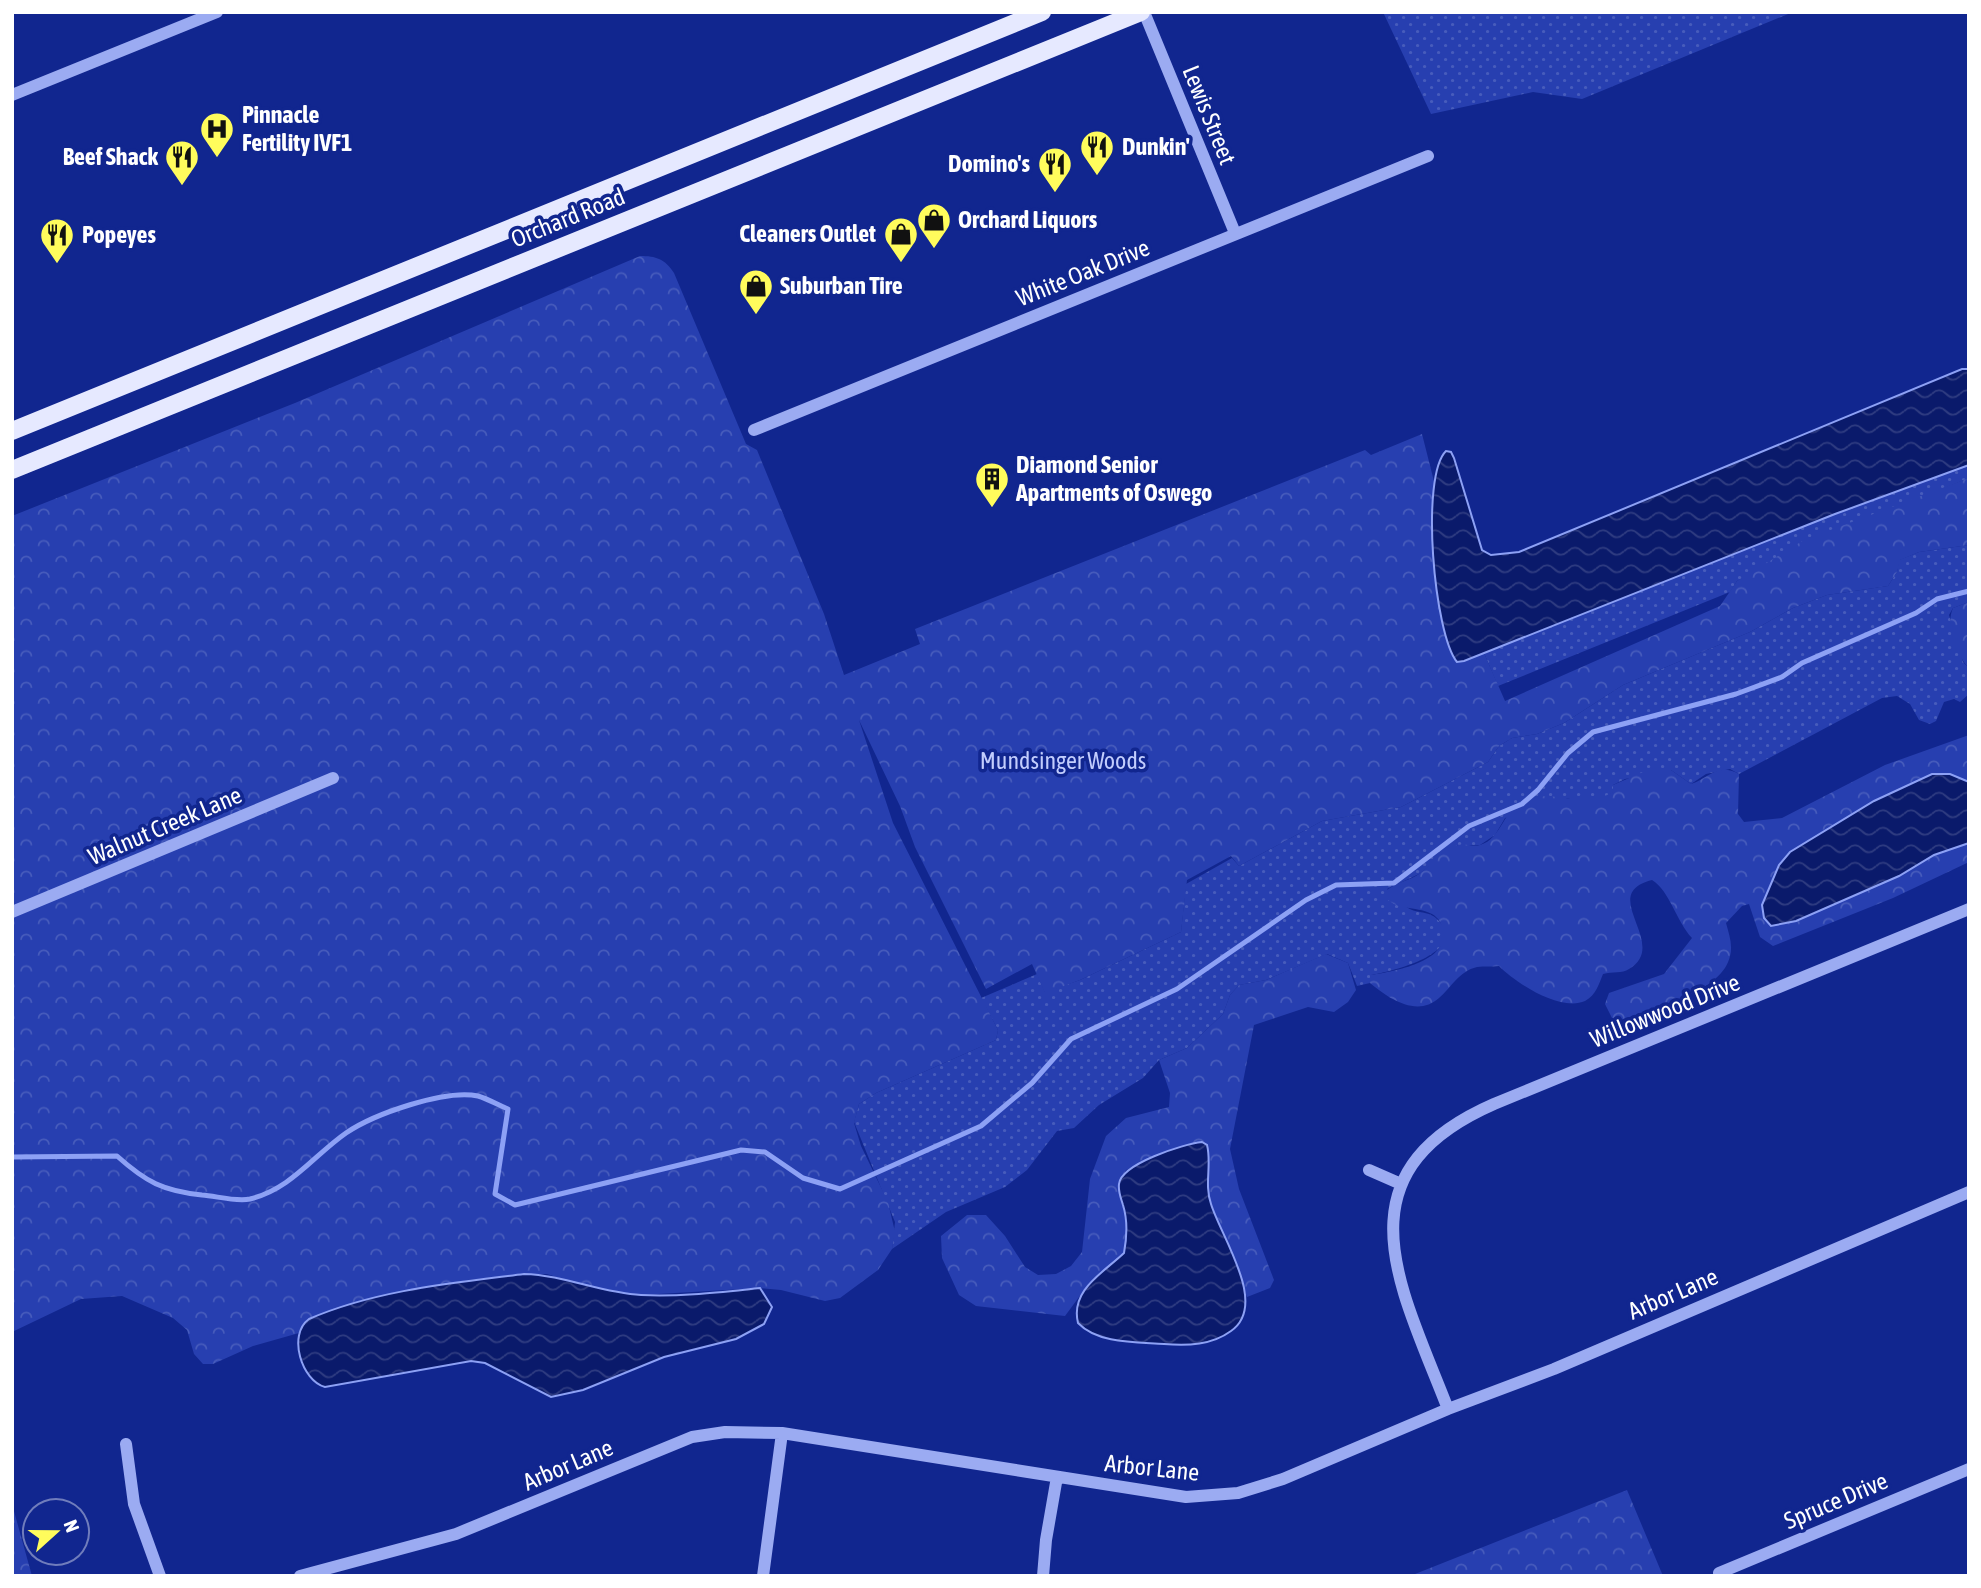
<svg xmlns="http://www.w3.org/2000/svg" width="1981" height="1588" viewBox="0 0 1981 1588" font-family="'Asap Condensed',sans-serif">
<style>
.grass{fill:url(#grass-dots)}
.forest{fill:url(#forest-crowns)}
.water{fill:url(#water-waves);stroke:#8da1f5;stroke-width:2}
.lines{fill:none;stroke-linecap:round;stroke-linejoin:round}
.stream{stroke:#8da1f5;stroke-width:5}
.minor{stroke:#9babf2;stroke-width:12}
.major{stroke:#e6e9ff;stroke-width:18}
.labels{text-anchor:middle;stroke-width:7;stroke-linejoin:round;paint-order:stroke}
.poi-label{font-size:24px;font-weight:bold;fill:#fff;stroke:#11268f;text-anchor:start}
.street-label{font-size:24px;fill:#fff;stroke:#11268f}
.park-label{font-size:24px;fill:#c2cdfd;stroke:#11268f}
</style>
<defs>
<pattern id="grass-dots" width="8" height="8" patternUnits="userSpaceOnUse" patternTransform="scale(1.75)"><rect width="8" height="8" fill="#273fb0"/><path d="M2 2h.1M6 6h.1" fill="none" stroke="#475cbc" stroke-width="1.8" stroke-linecap="round"/></pattern>
<pattern id="forest-crowns" width="20" height="18" patternUnits="userSpaceOnUse" patternTransform="scale(1.75)"><rect width="20" height="18" fill="#273fb0"/><path d="M2 6a3 3 0 1 1 6 0M12 15a3 3 0 1 1 6 0" fill="none" stroke="#475cbc"/></pattern>
<pattern id="water-waves" width="16" height="10" patternUnits="userSpaceOnUse" patternTransform="scale(1.75)"><rect width="16" height="10" fill="#0a1a6b"/><path d="M0 5q4-4 8 0t8 0" fill="none" stroke="#2f3c81"/></pattern>
</defs>
<rect width="100%" height="100%" fill="#11268f"/>
<path class="grass" d="M1383,12H1793L1582,99L1533,92L1431,114Z
M1969,465V478L1900,506L1737,581L1730,592L1498,686L1484,653L1835,514Z
M1969,545V602L1953,608L1949,615L1963,662L1969,668V694L1960,702L1954,699L1944,702L1936,721L1930,724L1919,720L1910,704L1897,696L1882,698L1739,774L1730,769L1706,774L1691,784L1671,770L1625,779L1613,785L1614,792L1598,801L1582,802L1566,798L1505,818L1495,835L1480,845H1458L1419,874L1387,889C1394,895 1400,903 1408,908C1417,914 1429,910 1438,920C1470,953 1390,972 1371,975L1370,983L1357,986L1348,963L1327,954L1266,980L1239,985L1230,995L1223,1014L1187,1048L1159,1060L1143,1078L1099,1105L1074,1128L1057,1131L1027,1170L1005,1187L946,1212L892,1249L895,1222L854,1122L859,1104L876,1093L996,1040L998,1030L981,998L1037,974L1045,992L1080,980L1181,932L1186,884L1232,858L1239,866L1322,821L1401,807L1488,762L1499,746L1512,738L1537,734L1564,723L1623,685L1750,632L1793,608L1827,595L1888,586L1897,572L1899,560L1919,552Z"/>
<path class="forest" d="M640,256C656,256 665,259 674,273L746,444L757,450L824,614L844,675L920,644L915,629L1365,450L1371,455L1422,434L1478,655L1484,653L1505,701L1720,606L1737,581L1804,540L1969,478V545L1919,552L1900,560L1897,572L1888,586L1827,595L1793,608L1750,632L1623,685L1564,723L1537,734L1512,738L1499,746L1488,762L1401,807L1322,821L1239,866L1231,856L1187,880L1181,932L1080,980L1045,993L1032,964L986,989L915,847L900,806L859,720L893,823L998,1030L996,1040L876,1093L859,1104L854,1123L861,1146L888,1202L895,1232L892,1249L878,1270L840,1298L825,1301L781,1290L760,1288L641,1295L588,1287L547,1274H524L468,1280L353,1303L326,1312L300,1329L299,1333L253,1346L213,1364H203L194,1354L187,1330L173,1318L122,1296L81,1299L12,1332V516L295,403Z
M1969,602V668C1956,655 1945,625 1953,608Z
M1969,735V862L1893,898L1773,946L1760,937L1749,904L1742,906L1726,923C1729,934 1733,945 1730,956C1722,994 1646,1011 1614,1022L1605,1004L1609,993L1664,974L1692,938C1676,921 1670,891 1652,880C1596,894 1671,944 1629,969C1622,974 1612,971 1603,974C1599,984 1596,995 1585,1001C1560,1012 1516,983 1499,966C1492,967 1484,966 1477,967C1459,971 1451,988 1439,998C1417,1018 1388,998 1370,983V975C1392,972 1448,962 1443,932C1442,924 1439,918 1432,914C1414,905 1397,912 1383,895C1391,883 1407,882 1419,874C1432,865 1443,849 1458,845C1465,843 1473,847 1480,845C1502,839 1504,807 1525,800C1558,788 1581,811 1613,792V785L1643,772L1661,769L1671,770L1691,784C1709,778 1718,762 1739,774L1738,814L1744,822L1782,818L1885,765Z
M1326,954L1348,963L1356,990L1348,1002L1334,1012L1308,1007L1254,1025L1230,1149L1239,1189L1274,1280L1270,1288L1247,1297L1211,1204L1207,1190L1209,1153L1193,1143L1126,1170C1112,1188 1125,1204 1127,1225C1127,1234 1126,1244 1124,1253L1082,1293L1065,1316L976,1306L959,1295L942,1258L941,1236L967,1215H986L1005,1236L1025,1267L1038,1275L1056,1274L1071,1266L1082,1252L1090,1179L1106,1136L1126,1118L1169,1107L1170,1093L1159,1060L1187,1048L1223,1014L1230,995L1239,985L1266,980Z
M1627,1490L1663,1576H1410Z
M12,1504L32,1576H12Z"/>
<path class="water" d="M1962,369H1969V465L1835,514L1464,661L1457,662C1434,634 1420,476 1446,451L1451,452L1454,458L1482,550L1491,555L1519,552Z
M1932,774H1950L1969,782V843L1934,855L1899,876L1796,921L1771,926L1764,918L1762,905L1779,865L1790,852L1874,801Z
M1202,1142L1207,1145C1212,1164 1204,1184 1211,1204C1221,1237 1269,1305 1231,1331C1212,1345 1188,1346 1164,1344C1137,1342 1098,1344 1078,1323C1070,1290 1103,1273 1124,1253C1127,1237 1128,1221 1123,1205C1121,1198 1118,1192 1119,1184C1121,1164 1183,1144 1202,1142Z
M524,1274C564,1275 601,1293 641,1295C681,1297 721,1292 760,1288L772,1307L764,1324L736,1339L664,1357L583,1390L551,1397L485,1363L471,1361L325,1387C302,1381 287,1335 309,1319C376,1290 453,1283 524,1274Z"/>
<g class="lines">
<path class="stream" d="M12,1157L117,1156C146,1182 163,1191 202,1195C216,1196 236,1202 250,1199C291,1189 313,1156 346,1133C374,1114 445,1089 478,1096C488,1099 498,1105 508,1109L495,1194L515,1205L741,1150L765,1152L803,1178L840,1189L981,1126L1032,1083L1071,1039L1177,989L1306,900L1336,885L1394,883L1469,826L1522,804L1538,790L1568,753L1593,732L1736,694L1782,677L1802,663L1916,613L1937,599L1969,591"/>
<path class="minor" d="M1144,12L1235,233
M12,95L217,12
M754,430L1428,156
M12,912L333,778
M1369,1170L1401,1184
M1448,1409C1401,1287 1334,1174 1494,1104L1969,909
M126,1444L134,1504L160,1576
M300,1576L456,1534L692,1437L725,1432L782,1433L1186,1497L1238,1493L1283,1479L1448,1409L1554,1369L1969,1192
M763,1576L782,1433
M1043,1576L1046,1540L1057,1477
M1720,1576L1719,1573L1969,1469"/>
<path class="major" d="M12,431L1042,12
M12,470L1141,12"/>
</g>
<defs>
<g id="hospital-pin" transform="scale(1.75)"><path d="M0 17L-7.5 6A9.5 9.5 0 1 1 7.5 6Z" fill="#fffc5c" stroke="#11268f"/><path d="M-5-5h3v3.5h4V-5h3V5h-3V1.5h-4V5h-3Z" fill="#111"/></g>
<g id="restaurant-pin" transform="scale(1.75)"><path d="M0 17L-7.5 6A9.5 9.5 0 1 1 7.5 6Z" fill="#fffc5c" stroke="#11268f"/><path d="M-5-6h1v4h1v-4h1v4h1v-4h1v5L-1.5 .5V6h-2V.5L-5-1ZM5-6V6H3V1.5H1.5Q1.5-4 5-6Z" fill="#111"/></g>
<g id="shop-pin" transform="scale(1.75)"><path d="M0 17L-7.5 6A9.5 9.5 0 1 1 7.5 6Z" fill="#fffc5c" stroke="#11268f"/><path d="M-5-2.5h2.3a2.7 3.5 0 0 1 5.4 0H5L5.5 6h-11ZM-1.5-2.5h3a1.5 2.3 0 0 0-3 0Z" fill="#111"/></g>
<g id="building-pin" transform="scale(1.75)"><path d="M0 17L-7.5 6A9.5 9.5 0 1 1 7.5 6Z" fill="#fffc5c" stroke="#11268f"/><path d="M-4-6H4V6H1V3H-1V6H-4ZM-2.5-4.3h1.7v1.8h-1.7ZM.8-4.3h1.7v1.8H.8ZM-2.5-1h1.7V.8h-1.7ZM.8-1h1.7V.8H.8Z" fill="#111"/></g>
</defs>
<g fill-rule="evenodd">
<use href="#hospital-pin" x="217" y="129"/>
<use href="#restaurant-pin" x="1097" y="147"/>
<use href="#restaurant-pin" x="182" y="157"/>
<use href="#restaurant-pin" x="1055" y="164"/>
<use href="#shop-pin" x="934" y="220"/>
<use href="#shop-pin" x="901" y="234"/>
<use href="#restaurant-pin" x="57" y="235"/>
<use href="#shop-pin" x="756" y="286"/>
<use href="#building-pin" x="992" y="479"/>
</g>
<g class="labels">
<g class="poi-label">
<text x="242" y="123">Pinnacle<tspan x="242" dy="28">Fertility IVF1</tspan></text>
<text x="1122" y="155">Dunkin'</text>
<text x="158" y="165" text-anchor="end">Beef Shack</text>
<text x="1030" y="172" text-anchor="end">Domino's</text>
<text x="958" y="228">Orchard Liquors</text>
<text x="876" y="242" text-anchor="end">Cleaners Outlet</text>
<text x="82" y="243">Popeyes</text>
<text x="780" y="294">Suburban Tire</text>
<text x="1016" y="473">Diamond Senior<tspan x="1016" dy="28">Apartments of Oswego</tspan></text>
</g>
<g class="street-label">
<text transform="translate(1209 115) rotate(68)" y="8">Lewis Street</text>
<text transform="translate(568 218) rotate(-22)" y="8">Orchard Road</text>
<text transform="translate(1083 273) rotate(-22)" y="8">White Oak Drive</text>
<text transform="translate(165 826) rotate(-23)" y="8">Walnut Creek Lane</text>
<text transform="translate(1665 1011) rotate(-22)" y="8">Willowwood Drive</text>
<text transform="translate(1673 1294) rotate(-23)" y="8">Arbor Lane</text>
<text transform="translate(568 1465) rotate(-23)" y="8">Arbor Lane</text>
<text transform="translate(1152 1468) rotate(6)" y="8">Arbor Lane</text>
<text transform="translate(1836 1501) rotate(-23)" y="8">Spruce Drive</text>
</g>
<g class="park-label">
<text x="1063" y="769">Mundsinger Woods</text>
</g>
</g>
<rect width="1981" height="1588" fill="none" stroke="#ffffff" stroke-width="28"/>
<g transform="translate(56 1532) rotate(69)"><circle r="33" fill="#11268f" stroke="#707dbc" stroke-width="2"/>
<path d="M0-5L12 26L0 18L-12 26Z" fill="#fffc5c"/>
<text y="-10" font-size="19" font-weight="bold" text-anchor="middle" fill="#ffffff">N</text>
</g>
</svg>
